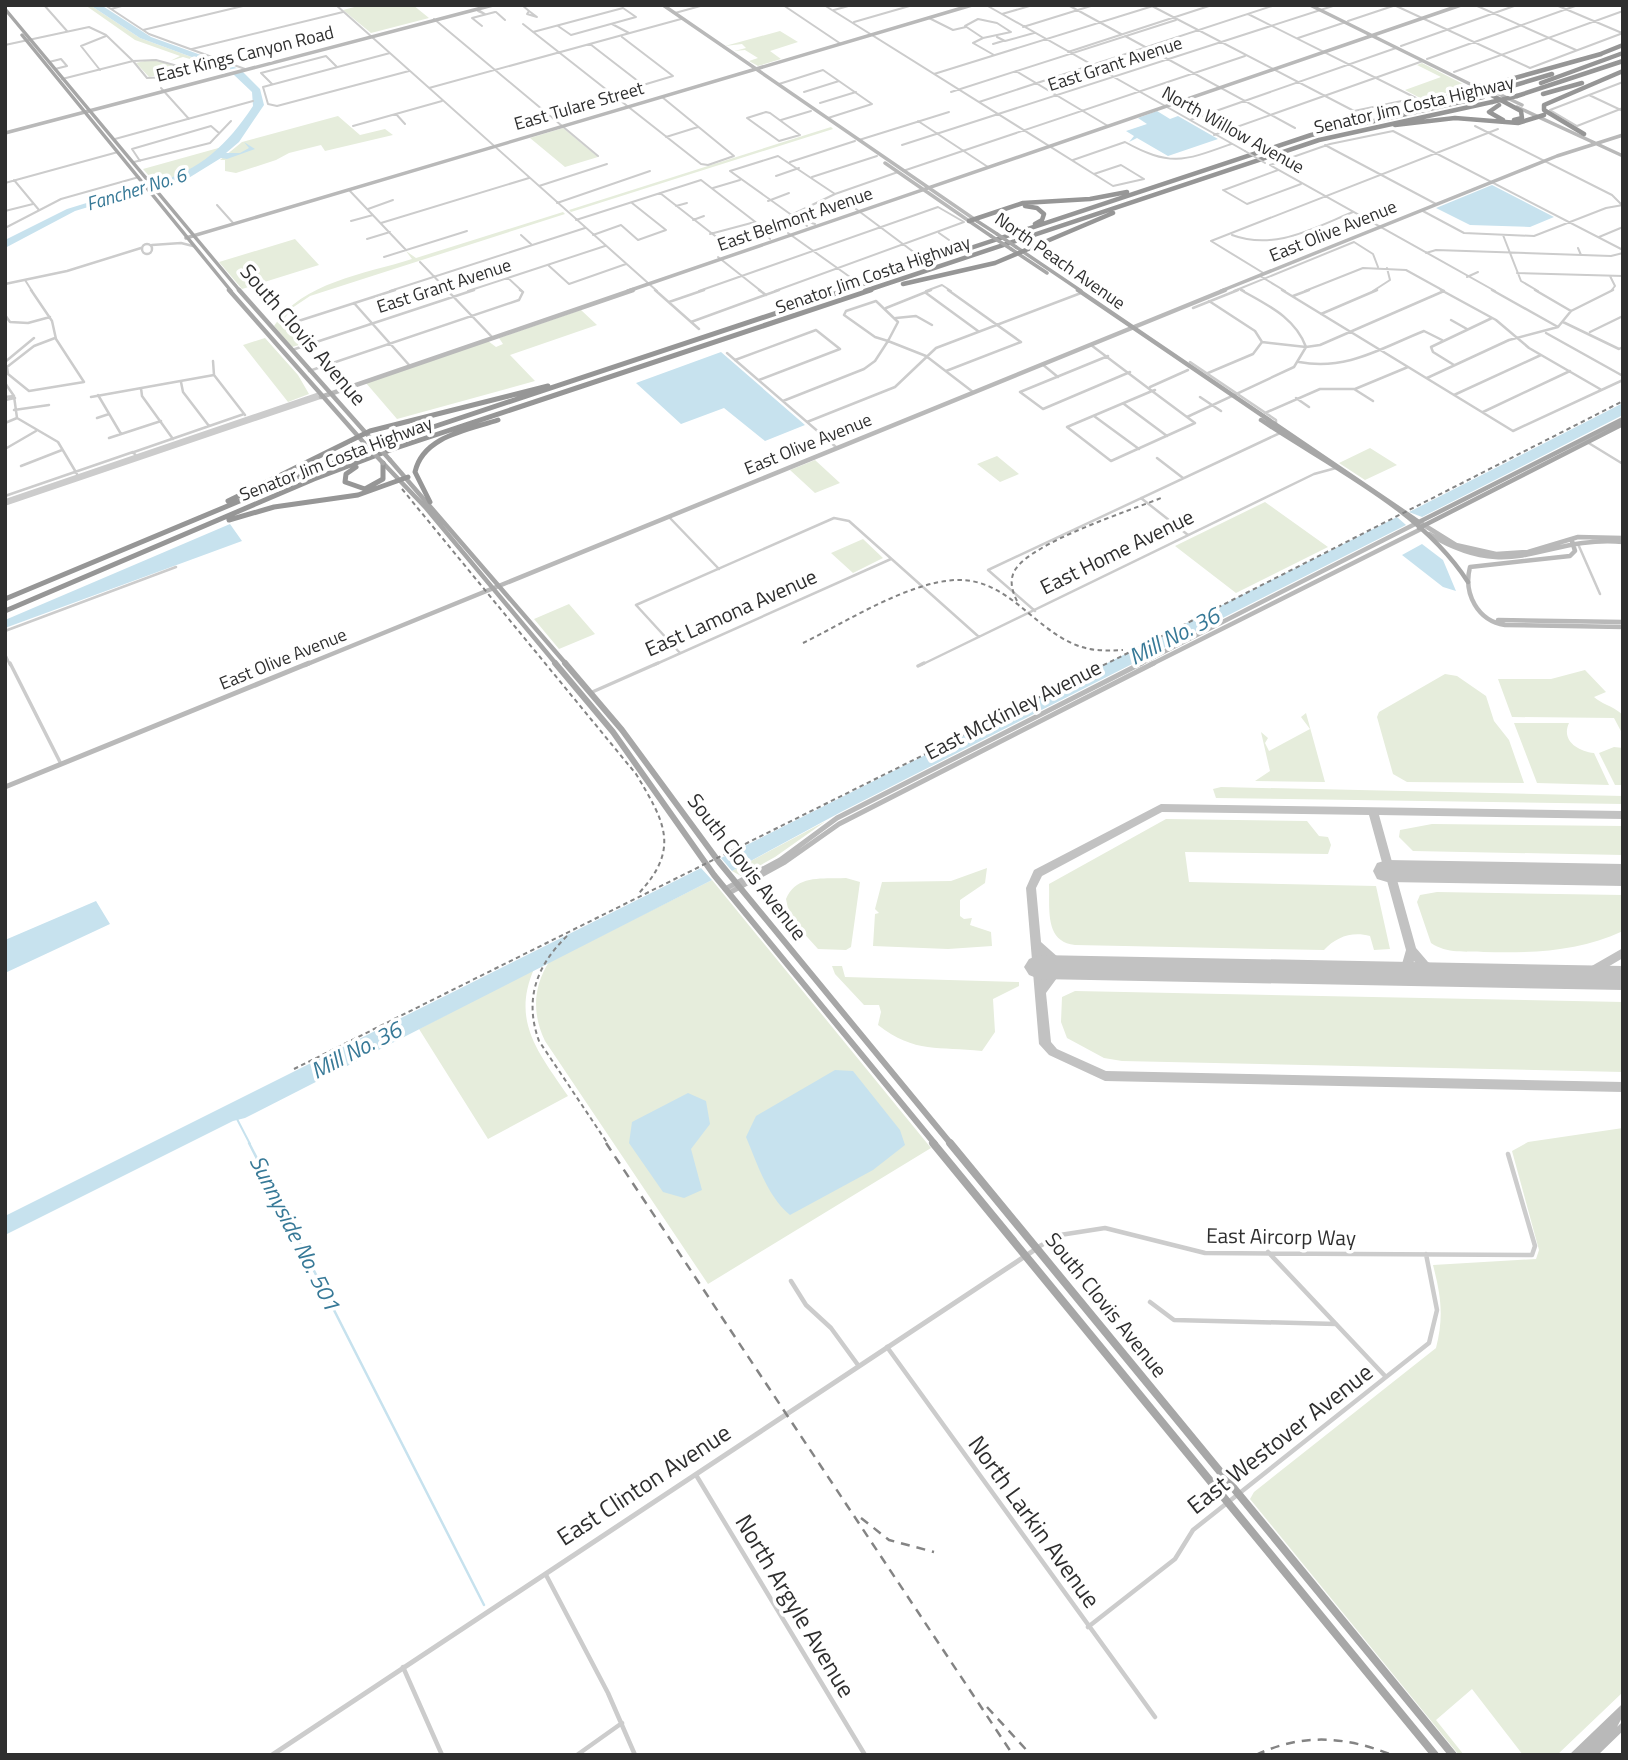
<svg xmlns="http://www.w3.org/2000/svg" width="1628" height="1760" viewBox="0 0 1628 1760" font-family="'Titillium Web',sans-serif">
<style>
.green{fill:#e6eddc}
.water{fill:#c7e2ee}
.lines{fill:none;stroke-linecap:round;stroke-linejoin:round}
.stream-far1{stroke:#c7e2ee;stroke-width:2}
.stream{stroke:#c7e2ee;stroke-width:2.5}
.taxiway{fill:#c2c2c2;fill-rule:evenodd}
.runway{fill:#c2c2c2;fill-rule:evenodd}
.minor-far3{stroke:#ccc;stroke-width:2}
.minor-far2{stroke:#ccc;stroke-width:2.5}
.minor-far1{stroke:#ccc;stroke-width:3.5}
.minor{stroke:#ccc;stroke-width:4.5}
.tertiary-far2{stroke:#ccc;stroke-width:2.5}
.tertiary-far1{stroke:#ccc;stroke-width:3.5}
.tertiary{stroke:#ccc;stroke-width:5}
.secondary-far3{stroke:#b9b9b9;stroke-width:3.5}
.secondary-far2{stroke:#b9b9b9;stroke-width:4.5}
.secondary-far1{stroke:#b9b9b9;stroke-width:5}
.secondary{stroke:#b9b9b9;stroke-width:7}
.primary-far3{stroke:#a7a7a7;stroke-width:3.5}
.primary-far2{stroke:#a7a7a7;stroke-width:4.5}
.primary-far1{stroke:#a7a7a7;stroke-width:6}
.primary{stroke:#a7a7a7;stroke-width:8}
.motorway-far1{stroke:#969696;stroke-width:4.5}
.motorway{stroke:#969696;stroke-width:5}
.rail-far1{stroke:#848484;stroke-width:2;stroke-dasharray:4.5 3.5;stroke-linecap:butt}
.rail{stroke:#848484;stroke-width:2.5;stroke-dasharray:9 7;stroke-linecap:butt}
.minor-bridge{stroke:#ccc;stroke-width:2}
.primary-bridge-far1{stroke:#a7a7a7;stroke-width:3.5}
.primary-bridge{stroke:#a7a7a7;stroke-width:4.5}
.motorway-bridge{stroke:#969696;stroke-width:4.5}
.labels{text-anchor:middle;stroke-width:7;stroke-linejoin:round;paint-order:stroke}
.far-street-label{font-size:18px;fill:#2f2f2f;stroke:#fff}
.far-water-label{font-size:19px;font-style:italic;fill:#377997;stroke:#fff}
.street-label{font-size:21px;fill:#2f2f2f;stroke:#fff}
.water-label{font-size:23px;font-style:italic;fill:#377997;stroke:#fff}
.near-street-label{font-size:24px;fill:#2f2f2f;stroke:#fff}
</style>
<rect width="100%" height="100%" fill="#fff"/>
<path class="green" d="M85,5H90L140,38L227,70L183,57L170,61L180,56L135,40Z
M362,5H413L429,18L371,33L343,10Z
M780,31L798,42L770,51L781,59L758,66L749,61L758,58L745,50L734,51L746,48L742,44L725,46Z
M153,59L180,68L181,70L149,77L136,63Z
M1422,63L1465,85V88L1422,99L1405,90L1441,77L1417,65Z
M338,116L360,135L385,129L393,135L325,151L321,145L289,153L276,160L236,173L225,171V160H220L242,142Z
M831,127L833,129L571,212L569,210Z
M563,128L598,157L565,167L530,138Z
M222,147C202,166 181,176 155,183L143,169Z
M563,212L565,214L310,296L292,308L282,322L286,328L295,325L310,342L292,347L274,326C302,282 365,274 412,259L406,251L416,258Z
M295,239L319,265L242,289L219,262Z
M581,310L597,325L510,355L535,381L397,419L366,383L488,341L496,347L503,344L499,338Z
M265,338L298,375L309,394L288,402L243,345Z
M1370,448L1397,465L1365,480L1339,463Z
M997,456L1019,474L1000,482L977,464Z
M815,460L840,483L815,493L790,470Z
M1265,502L1328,547L1236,593L1175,546Z
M863,539L883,558L853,573L831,553Z
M569,604L595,634L559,649L534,619Z
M1585,670L1606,692L1594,697C1601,704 1612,705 1623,715V735L1614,718L1512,717L1498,679H1551Z
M1445,674L1457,676L1486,696L1494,721L1509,740L1524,783L1407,782L1393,774L1377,717L1379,712Z
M1306,713L1325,782L1255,781L1270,771L1261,732L1268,738L1265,743L1269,751L1310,729L1301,717Z
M1514,723H1569C1561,740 1577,751 1594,753L1609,785L1537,783Z
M1614,747L1623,748V785H1615L1599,753Z
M1221,787L1623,796V804L1216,798L1213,789Z
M1166,819L1307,821L1319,836L1328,837L1331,845L1328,854L1185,852L1189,882L1376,886L1390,949L1374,950L1370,936C1352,931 1336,937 1324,950L1075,945C1044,942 1050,908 1049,884Z
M826,821L775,857L741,876L732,871Z
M1432,824L1623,826V855L1413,851L1399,837L1400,830Z
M987,868L985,883L960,900V916L964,919L972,918L970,925L991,932L992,946L948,949L873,946L875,914L879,913L875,909L882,882L951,881Z
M846,878L860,882L851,947L846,950L818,949L790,918L786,899C796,874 824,879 846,878Z
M712,880L931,1148L708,1284L545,1041C532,1014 533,987 549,962Z
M1437,892L1623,895V931C1578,952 1533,953 1484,952C1466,951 1447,954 1431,943L1417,902L1420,895Z
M832,966H842L845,977L1019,982V986L993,999L995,1032L982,1051C939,1046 915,1054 878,1025L881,1012L879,1005H864L835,974Z
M534,969C511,1022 539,1053 568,1096L488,1139L419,1029Z
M1075,991L1623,1002V1072L1122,1061L1104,1058L1067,1038L1061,1022L1062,997Z
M1623,1128V1692L1557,1755H1523L1472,1689L1436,1720L1464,1755H1459L1250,1499L1254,1492L1436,1348C1444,1317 1441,1296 1433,1265L1536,1259L1539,1250L1512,1151L1528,1142Z"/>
<path class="water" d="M90,5H101L151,37L237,68L227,70L140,38Z
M242,71L260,89L264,105L239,142L226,153H240L249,148L244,142L255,149L227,159L221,158L187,179L158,187L155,183C201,170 227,145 253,106L252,92L233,74Z
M1157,111L1170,119L1178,116L1218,139L1168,156L1137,138L1129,142L1134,136L1126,131L1147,124L1138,118Z
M1492,185L1554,217L1530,227L1470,225L1436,208Z
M142,186L145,190L75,211L5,248V240L67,209Z
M721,352L805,425L765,441L724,408L681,424L636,383Z
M1623,403V415L1422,517L1409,512Z
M1397,517L1406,525L841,812L732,871L721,858Z
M230,524L242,541L5,628V620Z
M1422,544L1443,560L1456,591L1443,587L1402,555Z
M701,868L712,880L245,1118L233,1121L5,1235V1216Z
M96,901L110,924L5,973V940Z
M835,1070L853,1071L900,1130L905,1145L873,1170L790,1215C767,1196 757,1163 746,1137L756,1116Z
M688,1093L706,1101L710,1124L691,1149L702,1190L684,1198L663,1192L629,1143L632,1122Z"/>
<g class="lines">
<path class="stream-far1" d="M237,1119L250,1144"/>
<path class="stream" d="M249,1143L484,1605"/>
<path class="taxiway" d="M1161,804L1623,811V819L1379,815L1416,948L1428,962L1445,972L1447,975L1445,978L1441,979L1420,968L1414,961C1412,969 1405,980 1395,977L1393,974L1402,964L1406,950L1369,815L1162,812L1042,876L1036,888L1041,942L1059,958L1085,964L1089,965L1090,968L1089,971L1085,972L1076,971L1057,978L1046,993L1051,1042L1057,1049L1106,1071L1623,1082V1092L1105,1081L1049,1055L1039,1044L1026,888L1034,870ZM1043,956L1052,965L1062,968L1049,972L1045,978Z
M1623,948V958L1584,981L1580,983L1576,981L1574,978L1576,975Z"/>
<path class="runway" d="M1387,860L1623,864V886L1387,882L1377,879L1373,871L1377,863Z
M1039,955L1623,966V990L1039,979L1029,975L1024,967L1029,959Z"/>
<path class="minor-far3" d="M44,5L67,31
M105,5L149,34L245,69
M336,5L657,291
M522,5L529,11
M783,5L841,44
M824,5L1113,186L1144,179
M986,5L1245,151
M1068,5L1121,34
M1150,5L1354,111L1416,98L1248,14
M1394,5L1530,68L1623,33
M1475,5L1576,50
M1556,5L1622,33
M111,9L125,5
M477,9L485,14L478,11
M834,10L852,5
M529,11L537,17L527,14Z
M496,12L505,20
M675,13L704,5
M1002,14L1033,5
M929,18L953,30L966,27
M434,19L598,156
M978,19L997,23L1011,32L983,38L965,26Z
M1348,21L1393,6
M854,22L913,5
M523,24L701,164L708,165L734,156L662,97
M612,24L629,33
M482,26L472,18L495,12
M558,26L571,35L636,17
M1023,27L1094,5
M143,30L247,5
M533,32L623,8L636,17
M1125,36L1295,128
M622,37L673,76
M997,37L1005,41L1034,33
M983,38L973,43L994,55
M1298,38L1346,22
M590,44L643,85L673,76
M993,44L1003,41
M5,45L89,27L106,35L133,61
M1401,46L1517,5
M192,49L343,12
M1068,52L1212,5
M390,53L263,87L268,104L277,106L409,71
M1427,59L1578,5
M156,60L185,68L168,77L147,78L133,61Z
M49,62L61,59L67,66L55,69
M100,70L81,46L106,36
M1016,71L1108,126
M1454,72L1623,11
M261,73L326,56L337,67
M261,73L272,84
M934,74L1153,6
M62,79L133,61
M1623,82L1550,110L1577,126L1623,108
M779,84L823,70L872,104
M161,88L189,119
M429,88L681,19
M804,92L839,81
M951,92L1176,20
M1589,95L1623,111
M979,102L1275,5
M820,103L856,92
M766,112L770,113L800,135L779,141L747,118Z
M396,114L405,124
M828,118L872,104
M781,120L811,111
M1190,120L1396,48
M918,121L988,167
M353,126L442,101
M1475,126L1612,195L1622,205
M1214,135L1423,61
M666,137L698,127
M115,139L253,101
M859,140L949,112
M902,145L1336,5
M1325,145L1436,204
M1073,160L1125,142C1170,167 1184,161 1231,144
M140,161L132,149L211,126L219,133
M134,162L210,143L231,121
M790,162L855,141
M1270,165L1330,144L1393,131L1623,250
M1270,165L1495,291
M730,171L778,156L835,194
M730,171L807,226
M903,171L1245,56
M1094,174L1121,165L1144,179
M776,176L799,168
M812,177L877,156
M14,180L39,210
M5,183L118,152
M539,186L607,164
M713,188L740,180
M349,190L406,250
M1223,190L1247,204L1301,184
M1224,190L1278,170
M660,193L719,239
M768,201L789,193
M557,203L650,171
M632,203L666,230
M217,205L234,224
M676,206L687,203
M368,209L393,200
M856,209L919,256
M1421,210L1464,233L1534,236L1606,208L1623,205
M5,211L33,204
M789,216L835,194L898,172
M793,217L815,224
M576,220L701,180L758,224L770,239
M693,220L704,216
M351,221L373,215
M381,223L529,178
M5,228L61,199L139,177
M788,233L850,277
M939,233L949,240
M710,234L755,222
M521,235L532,245
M593,235L621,225L638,240L666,230
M1232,235C1275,251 1313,228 1353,212
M1503,235L1521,281L1538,291
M1599,237L1623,227
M367,239L390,232
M1211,241L1498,129
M1211,241L1265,274
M1354,242L1373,254L1378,267
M1578,248L1581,255
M1426,253L1436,250L1611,256L1623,253
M384,257L467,231
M718,257L761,291
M420,262L448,291
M548,265L569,284L626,264
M1517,273L1623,276
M1260,276L1285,291
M1610,276L1615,286L1611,291
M1467,277L1478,272
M508,278L522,291
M25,280L32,291
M1240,289L1244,291
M390,291L585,228
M468,291L605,246
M699,291L938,207L964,222L775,291
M926,291L942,285L951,291
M1234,291L1354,242
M1305,291L1363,268L1406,270L1444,291
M1373,291L1390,280L1387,268"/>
<path class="minor-far2" d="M31,290L52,321L56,339L84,382L29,391L8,374L7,367L34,346L55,338
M447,290L493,338
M655,290L699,329
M759,290L766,295
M948,290L1021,342
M1241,290C1267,305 1295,317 1306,347L1262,342
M1282,290L1513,431L1623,380
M1441,290L1496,320L1529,348L1600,389
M1492,290L1558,327
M1535,290L1571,311
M926,293L978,331
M1293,296L1309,290
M876,301L898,322L888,341L875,337L844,315L846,311Z
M1209,301L1255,331L1262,342
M669,302L704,290
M354,303L410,366
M886,308L931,290
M1193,308L1238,290
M1321,314L1377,290
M5,315L10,322L28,323L50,317
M896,318L916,316L932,325
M1451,320L1467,329
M691,322L779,290
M1563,322L1619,349L1623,347
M289,324L395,290
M1590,332L1623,316
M1546,333L1623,376
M888,341L926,356L973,392
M1091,345L1152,391
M292,350L474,290
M727,353L836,447
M735,360L816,330L840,349
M213,361L214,375L245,415
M5,362L34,338
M1190,362L1276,420V425
M1299,362C1347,371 1381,348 1424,331L1442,340
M1042,364L1058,377
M1454,365L1433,352L1431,347L1492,318
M309,371L519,300L523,292L520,290
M946,371L1021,342
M1208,373L1253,354L1262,342
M1427,378L1509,340L1558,327L1571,311L1613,290
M759,380L840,349
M181,382L183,392L209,426
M5,383L14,396L17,418L58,442L77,474
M1150,387L1188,370
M141,388L142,396L173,439
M1355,389L1408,367
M1152,391L1195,423L1111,461L1067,427Z
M1152,391L1155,390
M1020,392L1043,409L1130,372
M1020,392L1108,356
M98,395L121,434
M1454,395L1541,355
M5,397L14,396
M91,397L214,375
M1200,397L1221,411
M1296,398L1309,407
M5,400L15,398
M783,401L864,369L875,361L888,341
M1124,404L1167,436
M14,410L49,405
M1483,412L1570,371
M1265,413L1320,389H1354L1373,401
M1094,416L1139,449
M1187,417L1294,367L1306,347L1320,345L1444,291
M97,418L109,414
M807,422L895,387L936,348L1081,293
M5,423L17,418
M109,438L161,421
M1587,442L1623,464
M5,449L36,431
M134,452L244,414
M1157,458L1183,478
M21,466L62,450
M5,496L133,452L137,457
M1141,498L1188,535
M669,517L719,569
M1578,544L1600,594
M1035,611L988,570L1280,433
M5,631L176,567
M680,653L636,605L834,518L849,521L979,637
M5,654L10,665
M654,665L891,559
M921,665L1314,474L1336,468"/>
<path class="minor-far1" d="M10,663L61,764
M918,666L924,663
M590,693L658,663"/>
<path class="minor" d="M1038,1247L1060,1235L1105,1228L1205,1253L1532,1255L1535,1246L1508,1154
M1268,1252L1386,1377
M791,1281L806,1305L831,1328L858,1365
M1150,1302L1174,1320L1336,1324
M887,1347L1155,1717
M696,1475L865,1755
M546,1575L608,1693L635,1755
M1088,1627L1175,1559L1193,1530L1429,1343L1437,1310L1426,1254
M403,1667L442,1755
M577,1755L622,1723"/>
<path class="tertiary-far2" d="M142 249a5 5 0 1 1 10 0a5 5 0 1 1-10 0Z
M152,245L181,243L193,246
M5,284L67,271L141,248"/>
<path class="tertiary-far1" d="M5,501L319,394
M5,504L321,397"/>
<path class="tertiary" d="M272,1755L1036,1249"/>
<path class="secondary-far3" d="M663,5L977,221
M1310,5L1480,89
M1480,85L1522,105
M1517,107L1623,156
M5,133L493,5
M885,163L969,221
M186,238L972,5
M628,291L1461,5
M1221,291L1557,156L1623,135"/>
<path class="secondary-far2" d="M321,397L633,290
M1429,534C1514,585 1543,535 1623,542
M1572,541L1575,551L1570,556L1470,567C1463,594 1478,621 1505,625L1623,627
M1498,620L1623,622
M305,665L1225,290
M1138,665L1419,522L1456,545L1496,554L1528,552L1578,537L1623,538
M1150,665L1421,529"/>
<path class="secondary-far1" d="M5,787L309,663
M725,889L780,860L837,818L1142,663
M729,893L785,862L839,824L1154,663"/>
<path class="secondary" d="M1574,1755L1623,1708
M1584,1755L1613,1727L1621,1712
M1593,1755L1623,1726"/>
<path class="primary-far3" d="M5,9L240,291
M22,35L231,291
M969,221L991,236
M977,221L997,234
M1016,247L1081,291
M1011,249L1047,273"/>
<path class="primary-far2" d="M229,290L365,444
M239,290L373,441
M1078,290L1419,522L1623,419
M1261,420C1331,467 1421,509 1468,582
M390,460L567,665
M383,463L426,508L557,665
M1419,528L1623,424"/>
<path class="primary-far1" d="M555,663L613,732L714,875L935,1144
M565,663L622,730L719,862L951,1144"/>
<path class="primary" d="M933,1143L1435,1755
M950,1143L1453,1755"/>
<path class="motorway-far1" d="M1598,55L1623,45
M1541,83L1623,53
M1502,89L1552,74
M1484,91L1521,111L1522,118L1514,120
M1543,94L1582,83
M1517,96L1623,61
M1499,105L1489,112L1503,120
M1414,106L1601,54
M1395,125L1455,118L1518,123L1544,115
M1584,134L1544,110V105L1623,71
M1025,206L1037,208L1044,214L1042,220L1035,224
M969,221L1023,203L1090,199L1127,192
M903,284L995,263L1113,213
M841,291L1311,135L1483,97
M865,291L1319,140L1492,102"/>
<path class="motorway" d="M356,467L346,474L345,482L365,489L383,479V463
M228,501L370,431L548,386
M430,502L415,472C423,436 468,430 498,420
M229,520L274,507L358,495L408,477
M5,599L309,472L406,436L846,290
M5,611L314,479L393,449L871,290"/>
<path class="rail-far1" d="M402,489L636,774C664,821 681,848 639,893
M1017,601C1012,591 1009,580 1015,570C1032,542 1129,511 1161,498
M803,643C846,622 908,582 956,580C1007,578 1033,628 1076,645C1091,651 1106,651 1123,650
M567,936C536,966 524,1000 539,1041L608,1144
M294,1069L1150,642L1623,401"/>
<path class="rail" d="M606,1143L1013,1755
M861,1518L889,1540L934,1552
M987,1707L1031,1755
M1256,1755C1302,1733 1345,1736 1392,1755
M1317,1755H1354"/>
<path class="minor-bridge" d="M1245,151L1265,163"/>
<path class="primary-bridge-far1" d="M997,234L1016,247
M991,236L1011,249"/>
<path class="primary-bridge" d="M373,441L390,460
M365,444L383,463"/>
<path class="motorway-bridge" d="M1477,95L1502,89
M1492,102L1517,96"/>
</g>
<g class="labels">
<g class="far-street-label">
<text transform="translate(245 54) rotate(-14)" y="6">East Kings Canyon Road</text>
<text transform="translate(1115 64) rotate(-18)" y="6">East Grant Avenue</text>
<text transform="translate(1414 105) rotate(-13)" y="6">Senator Jim Costa Highway</text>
<text transform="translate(579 106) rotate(-16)" y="6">East Tulare Street</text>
<text transform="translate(1233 130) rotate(29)" y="6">North Willow Avenue</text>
<text transform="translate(795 219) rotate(-19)" y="6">East Belmont Avenue</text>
<text transform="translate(1333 231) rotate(-22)" y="6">East Olive Avenue</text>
<text transform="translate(1060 261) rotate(35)" y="6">North Peach Avenue</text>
<text transform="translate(873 275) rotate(-19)" y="6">Senator Jim Costa Highway</text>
<text transform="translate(444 286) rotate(-18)" y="6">East Grant Avenue</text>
<text transform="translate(808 444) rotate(-22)" y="6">East Olive Avenue</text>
<text transform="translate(336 459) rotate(-21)" y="6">Senator Jim Costa Highway</text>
<text transform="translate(283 659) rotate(-22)" y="6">East Olive Avenue</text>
</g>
<g class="far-water-label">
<text transform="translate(136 189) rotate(-17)" y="7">Fancher No. 6</text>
</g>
<g class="street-label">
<text transform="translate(303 335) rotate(49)" y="7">South Clovis Avenue</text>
<text transform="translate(1117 552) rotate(-26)" y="7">East Home Avenue</text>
<text transform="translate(731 613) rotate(-24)" y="7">East Lamona Avenue</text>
<text transform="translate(1013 710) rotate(-27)" y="7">East McKinley Avenue</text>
<text transform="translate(747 867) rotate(52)" y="7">South Clovis Avenue</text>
<text transform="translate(1281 1237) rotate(1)" y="7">East Aircorp Way</text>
<text transform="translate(1106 1305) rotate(51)" y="7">South Clovis Avenue</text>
</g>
<g class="water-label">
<text transform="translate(1174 636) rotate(-27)" y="8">Mill No. 36</text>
<text transform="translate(356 1050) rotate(-27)" y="8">Mill No. 36</text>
<text transform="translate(295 1233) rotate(63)" y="8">Sunnyside No. 501</text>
</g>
<g class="near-street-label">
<text transform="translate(1280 1439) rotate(-38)" y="8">East Westover Avenue</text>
<text transform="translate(644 1485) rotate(-33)" y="8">East Clinton Avenue</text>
<text transform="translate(1034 1522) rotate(54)" y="8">North Larkin Avenue</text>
<text transform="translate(795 1606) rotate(59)" y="8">North Argyle Avenue</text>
</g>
</g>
<rect width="1628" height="1760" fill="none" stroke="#2f2f2f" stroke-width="14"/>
</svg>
